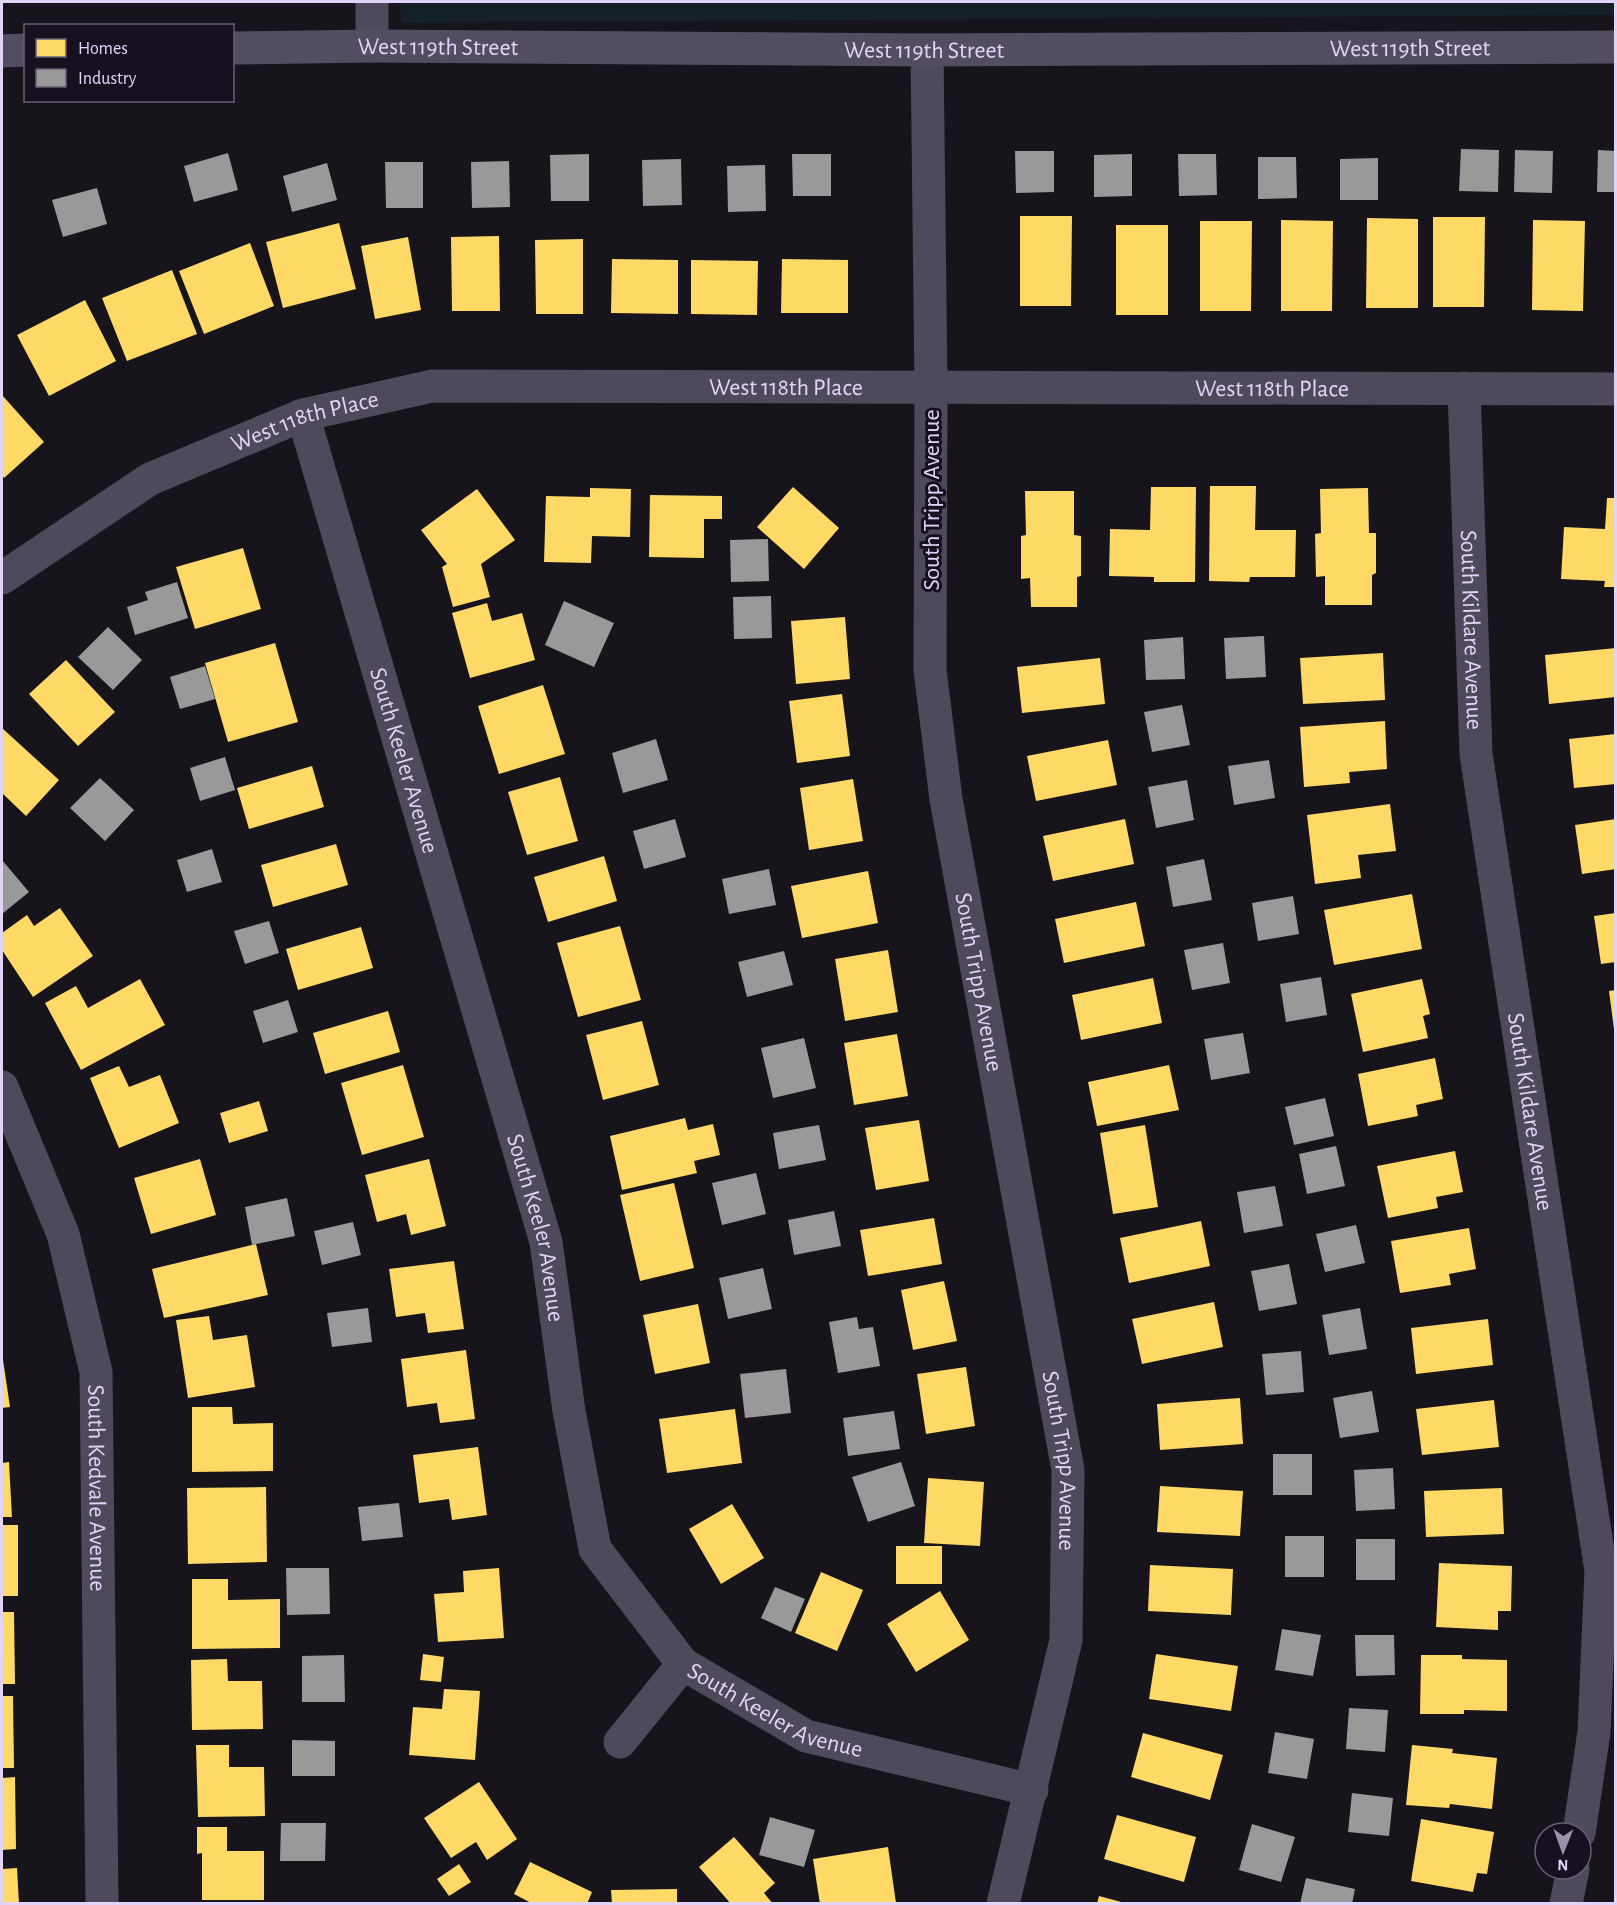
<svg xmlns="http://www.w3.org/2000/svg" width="1617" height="1905" viewBox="0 0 1617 1905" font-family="'Alegreya Sans',sans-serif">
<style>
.green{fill:#142227}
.homes{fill:#ffd966}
.industry{fill:#999}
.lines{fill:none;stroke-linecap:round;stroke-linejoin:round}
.street{stroke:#4f4a5b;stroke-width:33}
.secondary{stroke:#534d61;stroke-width:33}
.labels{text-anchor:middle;stroke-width:6;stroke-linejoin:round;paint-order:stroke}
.street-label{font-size:24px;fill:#e2d4f9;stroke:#17101f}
</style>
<rect width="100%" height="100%" fill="#17141c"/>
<path class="green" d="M400,2H1615L1616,15L401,23Z"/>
<path class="homes" d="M1020,216H1072L1071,306H1020Z
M1433,217H1485L1484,307H1433Z
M1367,218L1418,219V308H1366Z
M1281,220L1333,221L1332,311H1281Z
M1533,220L1585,221L1583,311L1532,310Z
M1200,221H1252L1251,311H1200Z
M339,223L356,289L283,308L266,242Z
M1116,225H1168V315H1116Z
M499,236L500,311H452L451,237Z
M408,237L421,310L375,319L361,246Z
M583,239V314H536L535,240Z
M250,243L274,306L204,334L179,271Z
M612,259L678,260V314L611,313Z
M782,259L848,260V313H781Z
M691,260L758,261L757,315L691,314Z
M172,270L197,334L127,361L102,298Z
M85,300L116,361L49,396L17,335Z
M2,395L44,442L4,478L2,475Z
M1210,486H1256L1255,530H1296L1295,577H1250L1249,582L1209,581Z
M793,487L839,528L804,569L757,527Z
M1151,487H1196L1195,582H1154V577L1109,576L1110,529L1150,530Z
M590,488L631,489L630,537L592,536L591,563L544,562L546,496L590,497Z
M1368,488L1369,533H1376V573L1372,575V605H1325V576L1316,577L1315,534L1321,533L1320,489Z
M477,489L515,540L481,564L490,597L453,607L442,567L447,564L421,530Z
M1025,491H1074V535L1081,536V576L1077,577V607H1031L1030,578L1021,579V536L1026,535Z
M650,495L722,496V519H704V558L649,557Z
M1607,498H1616V587H1604L1605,581L1561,579L1564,527L1605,529Z
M243,548L261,609L195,629L176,567Z
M487,603L492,621L522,613L535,660L470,678L452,613Z
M845,617L850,679L796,684L791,621Z
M275,643L298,722L228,742L205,663Z
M1616,648V697L1549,704L1545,655Z
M1383,653L1385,700L1303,704L1300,658Z
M1100,658L1105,704L1022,713L1017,667Z
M66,660L115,712L78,746L29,694Z
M543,685L565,754L499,774L478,706Z
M842,694L850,756L797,763L789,701Z
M1385,721L1387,769L1349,772L1350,783L1304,787L1300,727Z
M2,728L59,780L26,816L2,793Z
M1616,734V784L1574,788L1569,739Z
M1108,740L1117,785L1036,801L1027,756Z
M312,766L324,807L249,829L237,788Z
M560,777L578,841L527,855L508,792Z
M853,779L863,841L809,850L800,788Z
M1390,804L1396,851L1358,855L1361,878L1315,884L1307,815Z
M1125,819L1134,864L1053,881L1043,836Z
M1616,819V869L1582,874L1575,825Z
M336,844L348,885L273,907L261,865Z
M604,856L617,901L548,922L534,877Z
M868,871L878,923L802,938L791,886Z
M1412,894L1422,949L1334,965L1324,910Z
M1136,902L1145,946L1064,963L1055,919Z
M60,908L93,956L33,997L2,950V933L27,915L34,926Z
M1616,913V962L1601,964L1594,916Z
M620,926L641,1000L578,1017L557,943Z
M361,927L373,968L298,990L286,949Z
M888,950L898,1012L845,1021L835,959Z
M1153,978L1162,1023L1081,1040L1072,995Z
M140,979L165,1025L81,1070L45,1003L76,986L88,1008Z
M1422,979L1430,1014L1423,1016L1428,1038L1363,1052L1351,994Z
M1616,990V1029H1614L1609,991Z
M388,1011L400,1052L325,1074L313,1033Z
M642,1021L659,1085L603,1100L586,1035Z
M897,1034L908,1096L854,1105L844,1043Z
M1435,1058L1443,1099L1416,1105L1418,1116L1368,1126L1358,1074Z
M403,1065L424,1137L362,1155L341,1083Z
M1169,1065L1179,1110L1097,1126L1088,1082Z
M119,1066L129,1087L160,1075L179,1123L119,1148L90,1078Z
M259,1101L268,1131L229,1143L220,1113Z
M685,1118L688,1130L713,1124L720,1155L694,1161L697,1173L622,1190L610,1136Z
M919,1120L929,1181L876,1190L865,1128Z
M1145,1125L1158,1207L1113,1214L1100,1133Z
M1455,1151L1463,1192L1436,1197L1438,1208L1388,1218L1377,1166Z
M200,1159L216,1215L151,1234L134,1178Z
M429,1159L446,1226L411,1235L406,1214L377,1222L365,1175Z
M674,1183L694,1268L640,1281L620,1195Z
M934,1218L942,1264L868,1276L860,1230Z
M1201,1221L1210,1266L1129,1283L1120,1238Z
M1469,1228L1476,1269L1449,1274L1451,1285L1400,1293L1391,1241Z
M256,1244L268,1295L164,1318L152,1269Z
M454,1261L464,1329L428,1333L425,1313L396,1317L389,1269Z
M944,1281L957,1341L913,1350L901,1290Z
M1214,1302L1223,1347L1142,1364L1132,1319Z
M698,1304L710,1363L655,1374L643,1315Z
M209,1316L213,1340L247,1335L255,1387L188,1398L176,1320Z
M1488,1319L1493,1365L1416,1374L1411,1328Z
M466,1350L475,1419L440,1423L437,1403L407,1407L401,1359Z
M3,1360L10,1407L2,1408V1361Z
M966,1367L975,1426L926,1434L917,1374Z
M1240,1398L1243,1444L1160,1450L1157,1404Z
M1494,1400L1499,1447L1422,1455L1416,1409Z
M192,1407H232L233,1424L273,1423V1471L192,1472Z
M735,1409L742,1463L667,1473L659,1419Z
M478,1447L487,1515L452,1520L449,1499L419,1503L413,1455Z
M9,1462L12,1517H2V1463Z
M928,1478L984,1482L980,1546L924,1543Z
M1160,1486L1243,1491L1240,1536L1157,1532Z
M266,1487L267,1562L188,1564L187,1488Z
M1502,1488L1504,1534L1426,1537L1424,1491Z
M732,1504L764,1558L721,1584L689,1529Z
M2,1525H18V1596H2Z
M896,1546H942V1584H896Z
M1439,1563L1512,1566L1511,1611H1498V1630L1436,1627Z
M1150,1565L1233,1569L1231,1615L1148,1611Z
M499,1568L504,1638L438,1642L434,1594L464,1592L463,1571Z
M821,1572L863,1590L837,1651L795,1633Z
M192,1579H228V1600L280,1599V1648L192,1649Z
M940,1591L969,1640L916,1672L887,1624Z
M2,1612H14L15,1684H2Z
M423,1654L444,1657L441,1682L420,1680Z
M1156,1654L1238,1666L1231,1711L1149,1699Z
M1421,1655H1462V1659L1507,1660V1711L1464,1710V1714H1420Z
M227,1659L228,1681H262L263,1729L192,1730L191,1660Z
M444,1689L480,1691L475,1760L409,1755L413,1707L442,1709Z
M2,1696H13L14,1768H2Z
M1143,1733L1223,1755L1210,1800L1131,1777Z
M196,1745H229V1767H264L265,1816L198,1817Z
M1412,1745L1453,1749L1452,1753L1497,1758L1492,1809L1450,1804L1449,1808L1406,1805Z
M15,1777L16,1849L2,1850V1778Z
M479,1782L517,1839L487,1860L476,1842L451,1858L424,1818Z
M1117,1815L1196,1837L1184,1882L1104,1859Z
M1421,1819L1494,1832L1487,1874L1477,1873L1473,1892L1411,1881Z
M197,1827H227V1851H264V1900H202V1853L197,1854Z
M734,1837L775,1883L764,1893L773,1904H731L699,1867Z
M888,1847L896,1903L820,1904L813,1859Z
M530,1862L592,1892L587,1904H533L514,1894Z
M459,1864L471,1882L449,1896L437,1879Z
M17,1868L19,1904H2V1869Z
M677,1889V1904H612L611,1890Z
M1099,1896L1125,1903L1124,1904H1097Z"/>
<path class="industry" d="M1461,149L1499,150L1498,192L1459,191Z
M1515,150L1553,151L1552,193L1514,192Z
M1598,150L1616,151V192H1597Z
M1015,151H1054V192L1016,193Z
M228,153L238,190L194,202L184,166Z
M589,154V201H551L550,155Z
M792,154H831V196H793Z
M1132,154V196L1094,197V155Z
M1178,154H1216L1217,195L1179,196Z
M1258,157H1296L1297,198L1258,199Z
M1378,158V200H1340V159Z
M681,159L682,205L643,206L642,160Z
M509,161L510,207L472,208L471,162Z
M385,162H423V208H386Z
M327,163L337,200L292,212L283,176Z
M765,165L766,211L728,212L727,166Z
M97,188L107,224L63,237L52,200Z
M768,539L769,581L731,582L730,540Z
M177,582L188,618L135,635L127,607L148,600L145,592Z
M771,596L772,638L734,639L733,597Z
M564,601L614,623L594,667L545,645Z
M108,627L142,660L113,690L78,657Z
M1264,636L1266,677L1226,679L1224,638Z
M1183,637L1185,679L1146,680L1144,640Z
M205,666L215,699L180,709L170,677Z
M1182,705L1190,745L1152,752L1144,712Z
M656,739L668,780L623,793L612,753Z
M225,757L235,790L200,801L190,768Z
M1269,760L1275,798L1234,805L1228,766Z
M100,778L134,810L105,841L70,808Z
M1187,780L1194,820L1156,828L1148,787Z
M675,819L686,857L644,869L633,831Z
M212,849L222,882L187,892L177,860Z
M1204,859L1212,900L1173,907L1166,867Z
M2,860L29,892L2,914Z
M769,869L776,905L729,914L722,879Z
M1293,896L1299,934L1258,941L1252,903Z
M269,921L279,953L245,964L234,931Z
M1223,943L1230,983L1192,990L1184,950Z
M784,951L793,985L747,997L738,962Z
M1321,977L1327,1015L1286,1022L1280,984Z
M288,1000L298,1032L263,1043L253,1011Z
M1243,1033L1250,1073L1211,1080L1204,1039Z
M804,1038L816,1088L773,1098L761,1048Z
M1325,1098L1334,1136L1294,1145L1285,1107Z
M819,1125L826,1160L779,1169L773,1133Z
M1336,1146L1345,1186L1307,1194L1299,1154Z
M756,1173L766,1214L722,1225L712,1183Z
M1275,1186L1283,1226L1244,1233L1237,1192Z
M287,1198L295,1236L252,1245L245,1207Z
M834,1211L841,1246L794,1255L788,1220Z
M353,1222L361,1255L322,1265L314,1231Z
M1356,1225L1365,1263L1325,1272L1316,1234Z
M1289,1264L1297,1304L1259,1311L1251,1271Z
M763,1268L772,1309L728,1319L719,1278Z
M368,1308L372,1342L332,1347L327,1313Z
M1360,1308L1367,1349L1329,1355L1322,1315Z
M857,1317L859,1329L873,1327L880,1366L838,1373L829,1322Z
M1301,1351L1304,1392L1266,1395L1262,1354Z
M786,1369L791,1413L745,1418L740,1374Z
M1372,1391L1379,1432L1340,1438L1333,1398Z
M894,1411L900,1449L848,1456L843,1418Z
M1273,1454H1312V1495H1273Z
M901,1462L915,1506L868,1522L852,1477Z
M1393,1468L1395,1509L1356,1511L1354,1470Z
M399,1503L403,1537L362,1541L358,1507Z
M1285,1536H1324V1577H1285Z
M1356,1539H1395V1580H1356Z
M286,1568H329L330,1614L287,1615Z
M775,1587L805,1599L791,1632L761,1618Z
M1282,1629L1321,1635L1313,1676L1275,1670Z
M1355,1635H1394L1395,1675L1356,1676Z
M344,1655L345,1702H302V1656Z
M1349,1708L1388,1710L1385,1752L1346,1749Z
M1275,1732L1314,1739L1307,1779L1268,1773Z
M292,1740L335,1741V1776H292Z
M1352,1793L1393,1798L1389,1836L1348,1832Z
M770,1817L815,1830L804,1867L759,1855Z
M281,1823H326L325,1861H280Z
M1252,1824L1295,1837L1281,1882L1239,1870Z
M1306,1878L1355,1889L1352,1904H1300Z"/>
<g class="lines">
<g class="street">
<path d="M372,2V46"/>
<path id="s1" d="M927,50L931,386L930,670L946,799L1068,1470L1066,1640L1003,1904"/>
<path id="s2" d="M1464,388L1476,754L1601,1571L1594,1732L1579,1833"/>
<path id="s3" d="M303,415L546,1242L569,1411L595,1549L683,1664L806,1736L1032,1790"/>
<path id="s4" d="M2,578L150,479L303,415L432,386L1616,389"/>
<path id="s5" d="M2,1087L63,1234L96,1372L102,1904"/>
<path d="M620,1742L683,1664"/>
<path d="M1566,1904L1573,1869"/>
</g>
<g class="secondary">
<path id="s6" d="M232,48L372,46L927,50L1616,47"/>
<path d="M2,51L26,50"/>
</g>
</g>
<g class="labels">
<g class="street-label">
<text dy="8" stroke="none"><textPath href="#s6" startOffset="206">West 119th Street</textPath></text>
<text dy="8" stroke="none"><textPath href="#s6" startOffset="1178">West 119th Street</textPath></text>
<text dy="8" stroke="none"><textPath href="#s6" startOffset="692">West 119th Street</textPath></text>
<text dy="8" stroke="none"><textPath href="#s4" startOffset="830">West 118th Place</textPath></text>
<text dy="8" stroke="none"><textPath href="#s4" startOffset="1316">West 118th Place</textPath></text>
<text dy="8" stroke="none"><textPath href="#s4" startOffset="344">West 118th Place</textPath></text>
<text transform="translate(931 500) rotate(-90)" y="8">South Tripp Avenue</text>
<text dy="8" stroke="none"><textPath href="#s2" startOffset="242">South Kildare Avenue</textPath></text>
<text dy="8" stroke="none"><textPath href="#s3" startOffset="360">South Keeler Avenue</textPath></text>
<text dy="8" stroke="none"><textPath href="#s1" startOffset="936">South Tripp Avenue</textPath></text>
<text dy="8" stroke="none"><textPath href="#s2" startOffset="728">South Kildare Avenue</textPath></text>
<text dy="8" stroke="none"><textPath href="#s3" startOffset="846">South Keeler Avenue</textPath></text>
<text dy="8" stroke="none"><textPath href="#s1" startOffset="1422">South Tripp Avenue</textPath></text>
<text dy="8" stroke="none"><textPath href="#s5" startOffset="417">South Kedvale Avenue</textPath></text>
<text dy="8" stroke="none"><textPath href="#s3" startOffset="1422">South Keeler Avenue</textPath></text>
</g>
</g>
<rect width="1617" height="1905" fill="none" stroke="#e2d4f9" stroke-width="6"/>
<rect x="24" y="24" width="210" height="78" fill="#17101f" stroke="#685e76" stroke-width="1.5"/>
<rect x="36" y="39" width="30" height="18" fill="#ffd966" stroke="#685e76" stroke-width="1.5"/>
<text x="78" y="54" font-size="18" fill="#e2d4f9">Homes</text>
<rect x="36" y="69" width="30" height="18" fill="#999999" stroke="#685e76" stroke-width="1.5"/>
<text x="78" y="84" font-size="18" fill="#e2d4f9">Industry</text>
<g transform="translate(1563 1851) rotate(181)"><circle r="28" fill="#17101f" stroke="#685e76" stroke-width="1.5"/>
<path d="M0-4.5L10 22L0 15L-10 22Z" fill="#9b91ac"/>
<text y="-9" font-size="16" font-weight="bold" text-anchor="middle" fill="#e2d4f9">N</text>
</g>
</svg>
